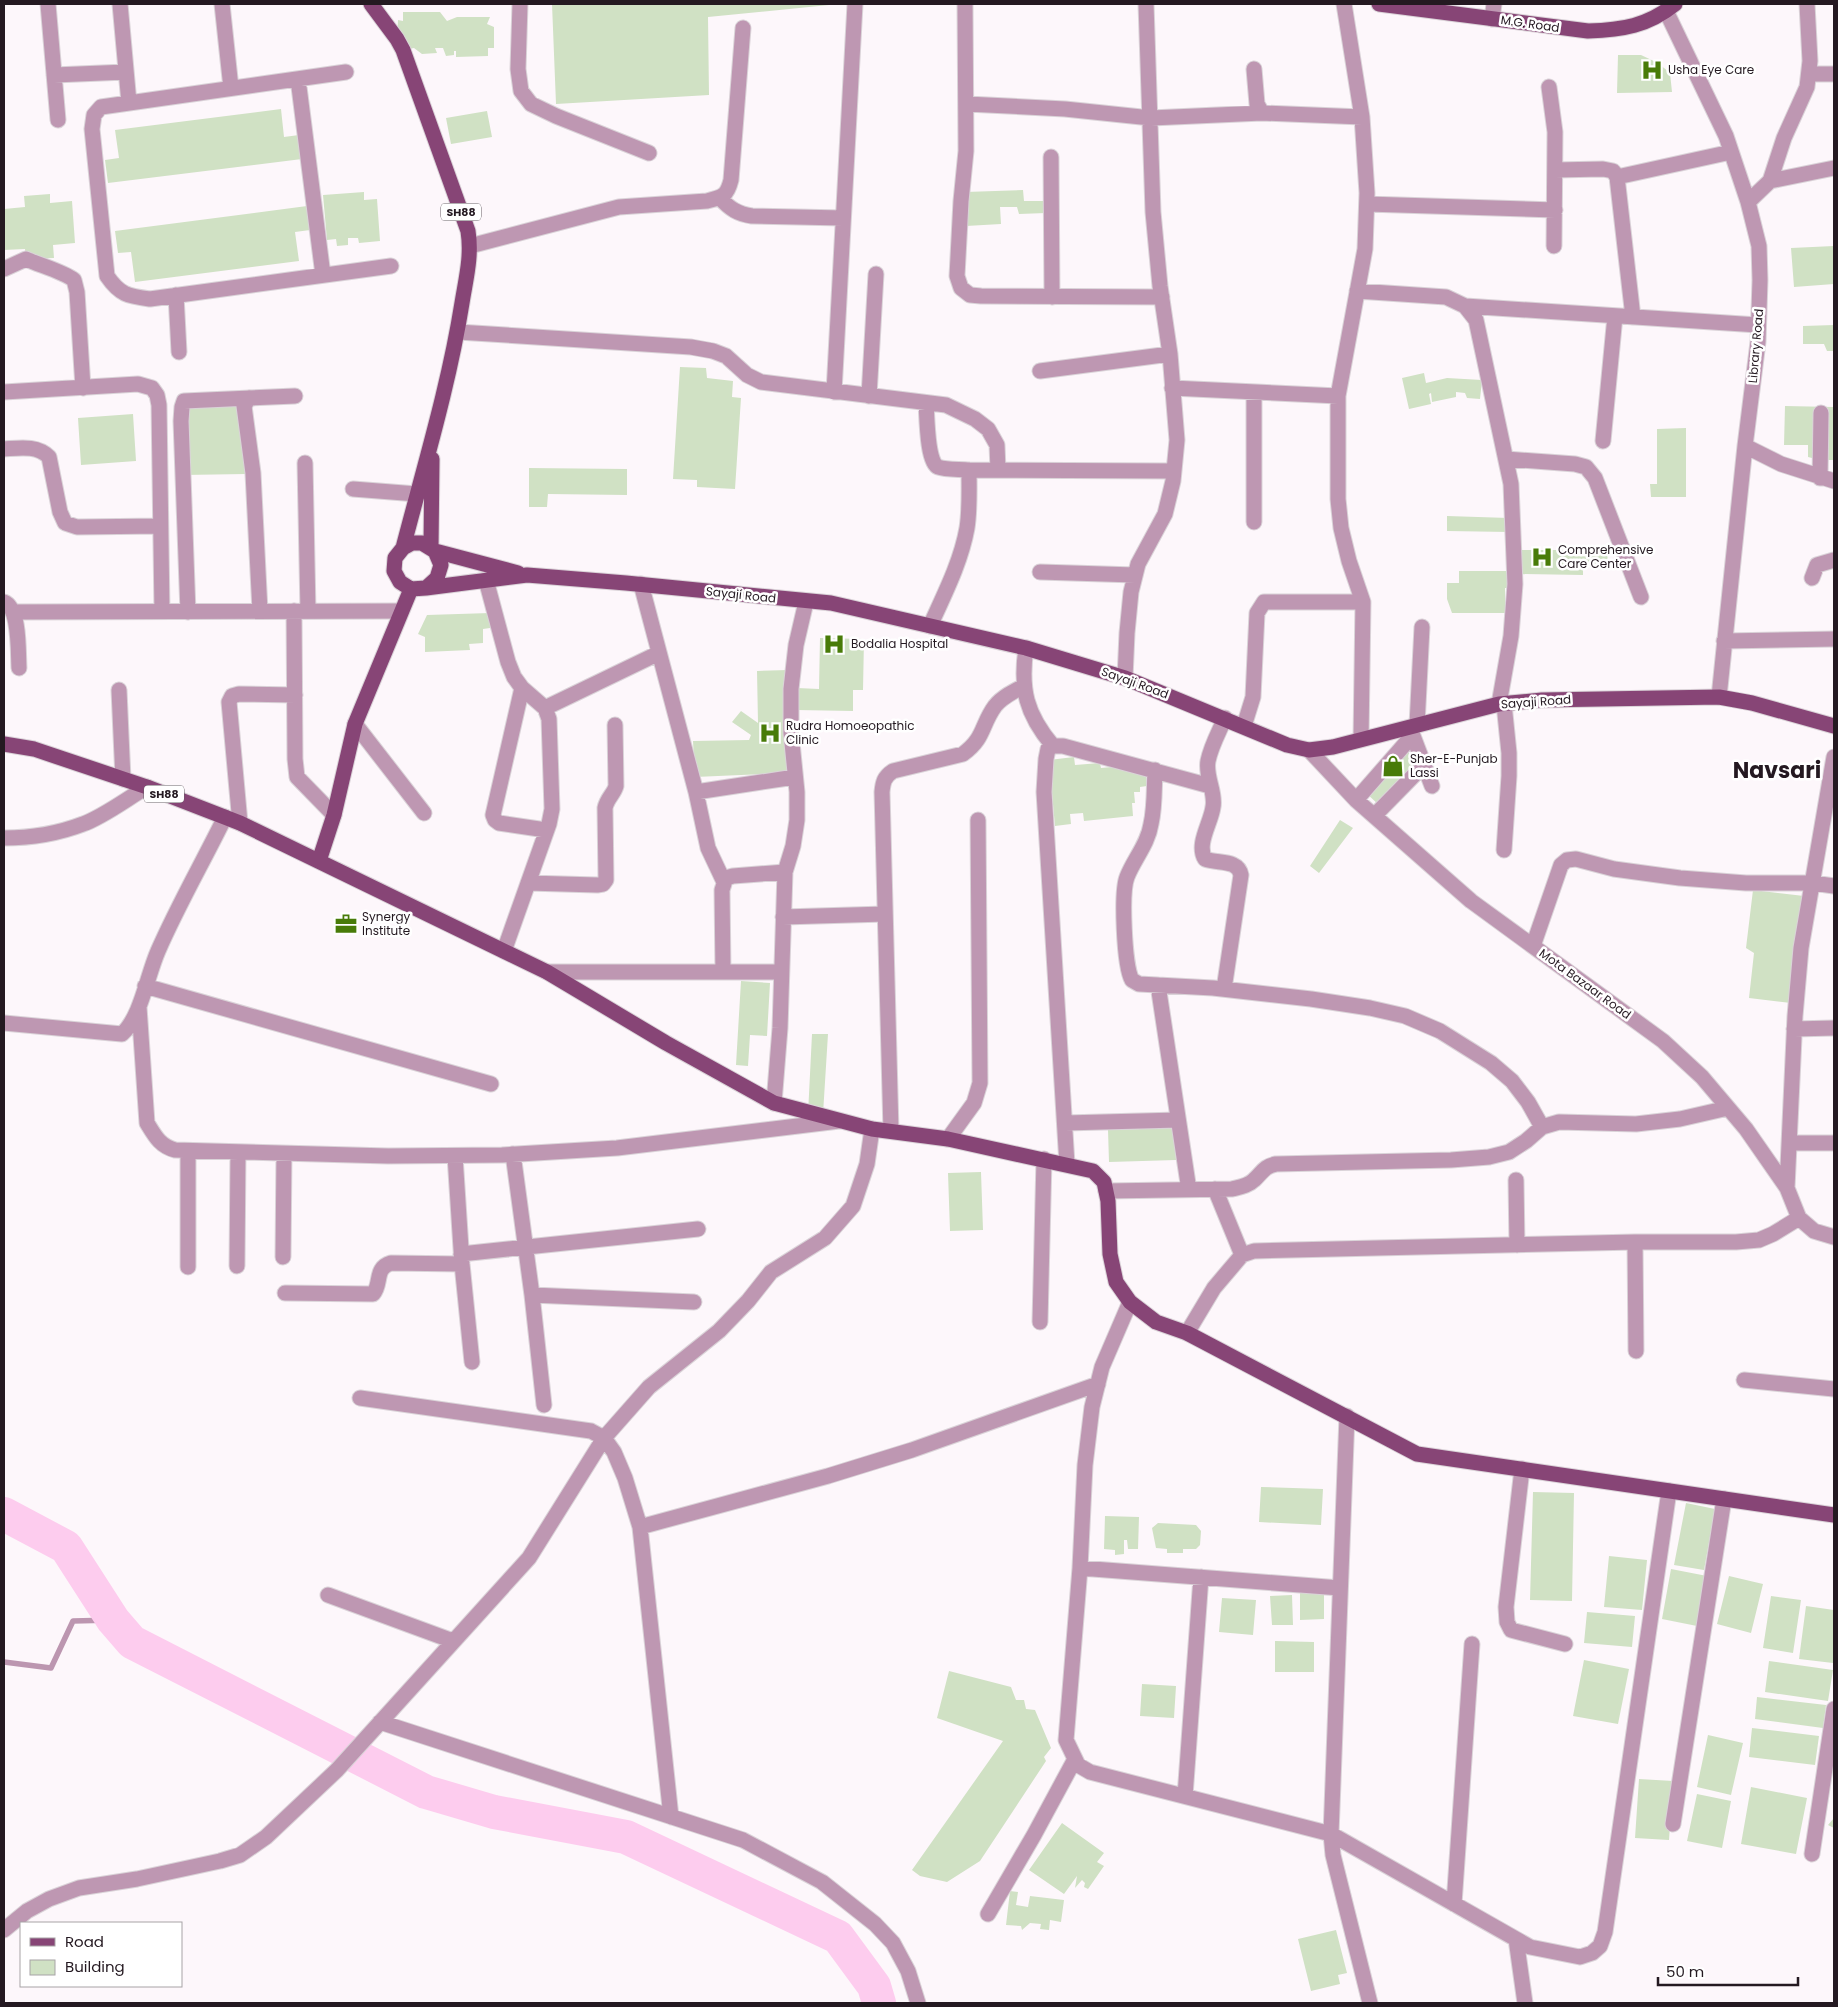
<svg xmlns="http://www.w3.org/2000/svg" width="1838" height="2007" viewBox="0 0 1838 2007" font-family="Poppins,sans-serif">
<style>
.lines{fill:none;stroke-linecap:round;stroke-linejoin:round}
.stream{stroke:#bc96b0;stroke-width:5.5}
.river{stroke:#fdccee;stroke-width:34}
.building{fill:#d0e1c4}
.minor-casing{stroke:#dad3d8;stroke-width:17}
.major-casing{stroke:#dad3d8;stroke-width:17}
.minor{stroke:#be97b2;stroke-width:15}
.major{stroke:#874576;stroke-width:15}
.labels{text-anchor:middle;stroke-width:5;stroke-linejoin:round;paint-order:stroke}
.shield{fill:#fff;stroke:#665e64;stroke-width:1}
.shield-label{font-size:11px;font-weight:bold;fill:#241921}
.street-label{font-size:12px;fill:#241921;stroke:#fff}
.poi-label{font-size:12px;fill:#241921;stroke:#fff;text-anchor:start}
.town-label{font-size:22px;font-weight:bold;fill:#241921;stroke:#fff}
</style>
<rect width="100%" height="100%" fill="#fdf7fb"/>
<g class="lines">
<path class="stream" d="M4,1662L51,1668L73,1621L113,1620"/>
<path class="river" d="M4,1514L66,1547L113,1620L132,1642L426,1792L494,1812L626,1837L838,1937L874,1986L879,2003"/>
</g>
<path class="building" d="M552,4H829V5L708,17L709,95L556,104Z
M403,12H440L447,21L457,17H490L487,24L494,27V48H488V56L456,57V51H454V55L446,56L443,48H435L437,53L422,54L414,48L403,50L397,39L398,20L403,21Z
M1618,55H1641L1658,63L1670,73L1672,92L1617,93Z
M281,109L284,137L299,135L302,159L108,183L105,160L119,158L115,130Z
M487,111L492,137L451,144L446,118Z
M1023,190L1024,201H1046V213L1019,214L1017,207H1000L1001,224L966,226L965,192Z
M364,192V200L377,199L380,241L359,243L358,238H348V245L337,246L336,239L327,240L323,195Z
M50,194V203L72,201L75,243L53,245L54,258L26,259L25,249L4,250V209L25,207L24,196Z
M307,206L310,230L295,232L299,261L135,282L131,252L118,253L115,231Z
M1834,246V284L1794,287L1791,248Z
M1834,325V351H1827L1824,344H1803V326Z
M680,367L706,368L707,378L733,381L732,397L741,398L735,489L697,487V480L673,479Z
M1424,373L1426,383L1447,378L1482,380L1480,399L1467,398L1465,393L1456,392V397L1432,402L1431,393L1429,394L1431,404L1409,409L1402,378Z
M244,406L246,474L183,475L182,407Z
M1785,406L1834,407V460H1820L1808,457V445H1784Z
M133,414L136,461L81,465L78,418Z
M1686,428V497H1651L1650,484H1657V429Z
M529,468L627,469V495L548,494L547,507H529Z
M1447,516L1509,518V532L1447,531Z
M1516,550H1607L1608,563L1583,564V575L1516,574Z
M1459,571H1513V588H1505V613H1452L1447,599V583H1459Z
M490,613V628L483,629V643L469,644L470,650L425,652V637L418,634L427,615Z
M820,638L864,639L863,690H853V711L796,710L797,688L819,689Z
M788,670L787,773L695,777L693,741L749,740L751,735L732,722L741,711L758,723L757,671Z
M1405,749L1418,762L1379,805L1366,793Z
M1074,757L1075,765L1100,763L1101,768L1123,766L1124,771L1145,769L1147,786L1140,787V792H1134L1135,803H1132L1133,816L1084,821L1083,813L1070,814L1071,824L1055,826L1049,760Z
M1340,820L1353,828L1319,873L1310,866Z
M1753,890L1804,896L1791,1003L1749,998L1754,953L1746,948Z
M741,981L770,983L767,1036L750,1035L748,1066L736,1065Z
M812,1034H828L823,1114H808Z
M1174,1128L1176,1160L1109,1162L1108,1130Z
M981,1172L983,1230L950,1231L948,1173Z
M1261,1487L1323,1489L1321,1525L1259,1522Z
M1533,1492L1574,1493L1572,1601L1530,1600Z
M1686,1503L1715,1509L1704,1570L1674,1565Z
M1105,1516L1139,1517L1138,1549H1128L1127,1540H1124V1554L1115,1555V1550L1104,1549Z
M1158,1523L1196,1525L1201,1531L1200,1545L1196,1549H1183V1553H1167V1549L1156,1548L1152,1528Z
M1609,1556L1647,1560L1642,1610L1604,1607Z
M1671,1569L1707,1576L1697,1626L1662,1619Z
M1729,1576L1763,1584L1751,1633L1717,1624Z
M1300,1590H1324V1619L1300,1620Z
M1292,1595L1293,1625H1272L1270,1596Z
M1771,1596L1801,1600L1793,1653L1763,1648Z
M1222,1598L1256,1600L1253,1635L1219,1632Z
M1806,1606L1834,1610L1833,1663L1799,1659Z
M1587,1612L1635,1616L1632,1647L1584,1643Z
M1275,1641L1314,1642V1672H1275Z
M1584,1660L1629,1669L1618,1724L1573,1716Z
M1769,1661L1833,1670L1828,1701L1765,1692Z
M949,1671L1011,1687L1016,1700H1024L1026,1709L1035,1710L1051,1748L1044,1757L1046,1761L980,1861L947,1882L920,1876L912,1870L1003,1741L937,1718Z
M1142,1684L1176,1686L1174,1718L1140,1716Z
M1757,1697L1826,1705L1823,1728L1755,1719Z
M1752,1728L1819,1736L1815,1765L1749,1757Z
M1708,1735L1743,1743L1731,1795L1697,1787Z
M1639,1779L1673,1781L1669,1840L1635,1838Z
M1751,1787L1807,1798L1796,1854L1741,1844Z
M1697,1794L1731,1801L1722,1848L1687,1841Z
M1834,1818V1828L1828,1825Z
M1062,1823L1104,1853L1097,1862L1104,1866L1088,1889L1084,1887L1085,1883L1082,1880L1075,1888L1077,1876L1064,1894L1029,1870Z
M1010,1891L1018,1892L1016,1905L1028,1907L1030,1896L1064,1900L1061,1922L1050,1920L1049,1930L1040,1929L1041,1924L1030,1923L1022,1930L1021,1926L1006,1925Z
M1336,1930L1347,1973L1338,1975L1340,1984L1311,1991L1298,1939Z"/>
<g class="lines">
<g class="minor-casing">
<path id="minor" d="M48,4L58,120
M120,4L129,103
M222,4L231,88
M520,4L518,69L521,91L531,104L556,116L649,153
M965,4L966,151L961,201L957,276L961,288L970,295L981,296L1162,297
M1344,4L1362,117L1367,193L1365,249L1338,396V499L1341,528L1349,561L1363,602L1361,739
M1666,11L1726,136L1748,202L1759,246L1760,280L1758,342L1745,446L1719,697
M1492,19L1494,4
M1254,69L1257,104L1262,113L1362,117
M346,72L101,107L94,115L92,129L107,276C120,295 128,296 150,299L391,266
M1809,74H1834
M54,75L126,72
M298,79L323,275
M1549,87L1555,132L1554,246
M967,104L1065,109L1151,118L1262,113
M1051,157L1052,297
M1555,170L1603,169L1613,171L1617,177L1633,317
M1617,177L1731,152
M1770,181L1784,138L1807,87L1810,61L1807,4
M720,198C730,209 738,214 752,216L843,218
M1748,202L1770,181L1834,168
M1367,204L1555,210
M470,246L619,207L707,201C723,197 727,196 731,180L743,28
M4,269L26,259C39,265 64,272 74,280L77,292L83,388
M1357,291L1446,297L1465,306L1476,320L1511,484L1515,584L1511,636L1499,704
M176,295L179,352
M1465,306L1758,325
M458,332L691,347L713,351L726,356L747,375L761,382L946,405L975,419L988,429L997,445L998,470
M1040,371L1170,354
M1172,388L1338,396
M4,392L138,384L152,388L157,395L159,405L162,612
M834,392L855,4
M1254,392V522
M869,396L876,274
M249,398L244,406L253,473L260,611
M926,403C927,415 927,463 938,467C946,470 960,469 969,470L1174,471
M1603,441L1615,316
M1745,446L1781,464L1834,481
M4,449C20,448 37,445 49,457L60,512L65,523L77,527L160,526
M1506,459L1575,464L1586,467L1595,478L1641,597
M305,463L308,611
M1820,478L1821,413
M353,489L417,494
M1040,572L1135,575
M1812,578L1817,565L1834,560
M486,580L508,662L514,677L522,688L545,708L549,719L552,809L549,824L504,951
M641,584L696,792L708,848L724,882
M4,602C20,608 18,652 19,668
M294,611L295,759L297,777L334,815
M14,612L401,611
M188,612L181,421L182,407L184,401L295,396
M930,626C944,595 961,562 967,528C970,509 969,489 969,470
M1724,641L1834,639
M1026,648C1020,689 1026,714 1053,746
M1125,678L1127,633L1131,592L1138,564L1165,514L1173,481L1177,440L1170,354L1160,286L1153,212L1146,4
M522,688L493,815L495,820L499,823L546,830
M119,690L123,779
M1504,704L1509,753V776L1504,850
M545,708L659,653
M355,724L424,813
M1417,725L1422,627
M1244,726L1253,697L1257,613L1264,602H1363
M1410,728L1432,786
M1309,750L1356,800L1471,901L1663,1041L1702,1077L1746,1129L1787,1188L1799,1218L1814,1231L1834,1237
M1155,770C1154,788 1155,807 1151,824C1148,844 1134,859 1127,877C1121,892 1124,966 1132,980L1139,984L1213,988L1311,999L1370,1008L1405,1016L1440,1031L1491,1063L1512,1081L1528,1102L1542,1127
M696,792L795,777
M1356,800L1412,736
M1374,816L1424,765
M240,823L229,702L232,696L239,694L295,695
M4,838C31,838 57,834 83,824C103,817 128,798 147,787
M528,883L597,885L603,884L606,880L605,808C607,798 614,794 616,786L615,725
M783,917L885,914
M1533,946L1561,865L1567,860L1576,859L1614,869L1680,878L1746,883H1813L1834,886
M547,972H781
M723,972L722,890L726,878L733,876L785,872
M1158,985L1189,1190
M145,986L491,1084
M1224,989L1241,875C1238,859 1218,864 1205,859C1196,844 1211,823 1213,807C1216,792 1205,777 1208,761C1211,746 1219,732 1225,718
M139,1007L147,1123C155,1136 160,1146 175,1150L388,1156L502,1155L617,1148L839,1121
M4,1023L122,1034C141,1017 147,976 158,951C178,905 203,862 225,817
M1794,1029L1834,1028
M774,1103L780,1028L785,872L793,846L797,820V792L791,733V689L796,645L806,602
M1065,1123L1178,1120
M891,1131L882,792C883,782 884,777 893,771L963,754C985,738 981,725 995,706C1002,697 1014,691 1024,686
M948,1139L974,1103L980,1083L978,820
M1789,1143H1834
M513,1154L532,1295L544,1405
M455,1156L462,1264L472,1362
M1067,1164L1044,792L1046,759L1048,749L1053,746H1063L1210,786
M1516,1180L1517,1245
M1787,1188L1795,1016L1801,948L1834,757
M1215,1189L1242,1255
M1106,1191L1232,1189C1240,1187 1248,1186 1254,1180C1262,1173 1264,1166 1276,1164L1451,1160L1489,1157L1509,1152L1526,1141L1542,1127L1559,1122L1636,1124L1680,1119L1728,1108
M1635,1242L1636,1351
M461,1254L698,1229
M283,1257L284,1154
M237,1266L238,1152
M188,1267V1151
M285,1293L373,1294C382,1284 374,1268 391,1263L462,1264
M532,1295L694,1302
M1130,1302L1102,1367L1092,1407L1085,1465L1080,1568L1066,1740L1078,1765L1090,1772L1331,1834L1530,1947L1580,1957L1592,1953L1600,1946L1605,1932L1669,1491
M1040,1322L1044,1159
M1187,1333L1214,1288L1242,1255L1254,1251L1635,1242H1736L1759,1240L1773,1234L1799,1218
M1744,1380L1834,1389
M360,1398L591,1431L604,1438L614,1452L625,1478L640,1527L671,1817
M1347,1416L1331,1834L1333,1855L1370,2003
M1522,1469L1506,1607L1507,1622L1511,1630L1565,1644
M640,1527L828,1476L912,1450L1098,1384
M1080,1568L1340,1588
M328,1595L453,1641
M380,1722L743,1840L822,1882L875,1924L893,1943L908,1971L918,2003
M1185,1796L1201,1577
M1673,1824L1724,1499
M1812,1854L1834,1709
M1454,1904L1472,1644
M988,1914L1034,1835L1075,1759
M4,1930L27,1911L49,1899L79,1888L137,1879L220,1861L240,1855L266,1837L337,1770L529,1558L604,1438L649,1387L719,1331L748,1301L771,1272L825,1238L853,1206L867,1164L872,1129
M1516,1939L1525,2003"/>
</g>
<g class="major-casing">
<path id="major" d="M371,4L397,39L403,50L468,231C472,256 466,278 462,303C449,385 424,467 403,548
M1379,4L1588,31C1622,30 1648,26 1675,4
M431,547L432,459
M435,551L441,565L437,578L426,588L411,589L400,582L394,571L395,558L403,548L412,543H422L435,551L518,573
M426,588L527,575L626,583L831,603L1026,648L1125,678L1287,745L1309,750L1333,747L1499,704L1542,700L1719,697L1752,703L1834,726
M4,744L34,749L147,787L240,823L547,972L666,1043L774,1103L872,1129L948,1139L1093,1171L1104,1182L1108,1201L1110,1254L1116,1282L1130,1302L1156,1322L1187,1333L1417,1454L1834,1515
M319,861L334,815L355,724L411,589"/>
</g>
<use href="#minor" class="minor"/>
<use href="#major" class="major"/>
</g>
<defs>
<g id="hospital-bare" transform="scale(1.725)"><path d="M-5-5h3v3.5h4V-5h3V5h-3V1.5h-4V5h-3Z" fill="#487b08" stroke="#fff" stroke-width="2.5" paint-order="stroke"/></g>
<g id="shop-bare" transform="scale(1.725)"><path d="M-5-2.5h2.3a2.7 3.5 0 0 1 5.4 0H5L5.5 6h-11ZM-1.5-2.5h3a1.5 2.3 0 0 0-3 0Z" fill="#487b08" stroke="#fff" stroke-width="2.5" paint-order="stroke"/></g>
<g id="office-bare" transform="scale(1.725)"><path d="M-6-3h4V-5.5h4V-3h4V5H-6ZM-1-4.5V-3h2v-1.5ZM-6 0V1H6V0Z" fill="#487b08" stroke="#fff" stroke-width="2.5" paint-order="stroke"/></g>
</defs>
<g fill-rule="evenodd">
<use href="#hospital-bare" x="1652" y="70"/>
<use href="#hospital-bare" x="1542" y="557"/>
<use href="#hospital-bare" x="834" y="644"/>
<use href="#hospital-bare" x="770" y="733"/>
<use href="#shop-bare" x="1393" y="766"/>
<use href="#office-bare" x="346" y="924"/>
</g>
<g class="labels">
<g class="shield">
<rect x="441" y="203.5" width="40" height="17" rx="4"/>
<rect x="144" y="785.5" width="40" height="17" rx="4"/>
</g>
<g class="shield-label">
<text x="461" y="216">SH88</text>
<text x="164" y="798">SH88</text>
</g>
<g class="street-label">
<text transform="translate(1530 24) rotate(8)" y="4">M.G. Road</text>
<text transform="translate(1756 346) rotate(-85)" y="4">Library Road</text>
<text transform="translate(741 595) rotate(6)" y="4">Sayaji Road</text>
<text transform="translate(1135 683) rotate(20)" y="4">Sayaji Road</text>
<text transform="translate(1536 702) rotate(-4)" y="4">Sayaji Road</text>
<text transform="translate(1585 984) rotate(36)" y="4">Mota Bazaar Road</text>
</g>
<g class="poi-label">
<text x="1668" y="74">Usha Eye Care</text>
<text x="1558" y="554">Comprehensive<tspan x="1558" dy="14">Care Center</tspan></text>
<text x="851" y="648">Bodalia Hospital</text>
<text x="786" y="730">Rudra Homoeopathic<tspan x="786" dy="14">Clinic</tspan></text>
<text x="1410" y="763">Sher-E-Punjab<tspan x="1410" dy="14">Lassi</tspan></text>
<text x="362" y="921">Synergy<tspan x="362" dy="14">Institute</tspan></text>
</g>
<g class="town-label">
<text x="1777" y="778">Navsari</text>
</g>
</g>
<rect width="1838" height="2007" fill="none" stroke="#241921" stroke-width="10"/>
<rect x="20" y="1922" width="162" height="65" fill="#ffffff" stroke="#a7a3a6"/>
<rect x="30" y="1938" width="25" height="8" fill="#874576" stroke="#a7a3a6"/>
<text x="65" y="1947" font-size="15" fill="#241921">Road</text>
<rect x="30" y="1960" width="25" height="15" fill="#d0e1c4" stroke="#a7a3a6"/>
<text x="65" y="1972" font-size="15" fill="#241921">Building</text>
<path d="M1658 1977v8h140v-8" fill="none" stroke="#241921" stroke-width="2.5"/>
<text x="1666" y="1977" font-size="15" fill="#241921" stroke="#ffffff" stroke-width="4" paint-order="stroke">50 m</text>
</svg>
